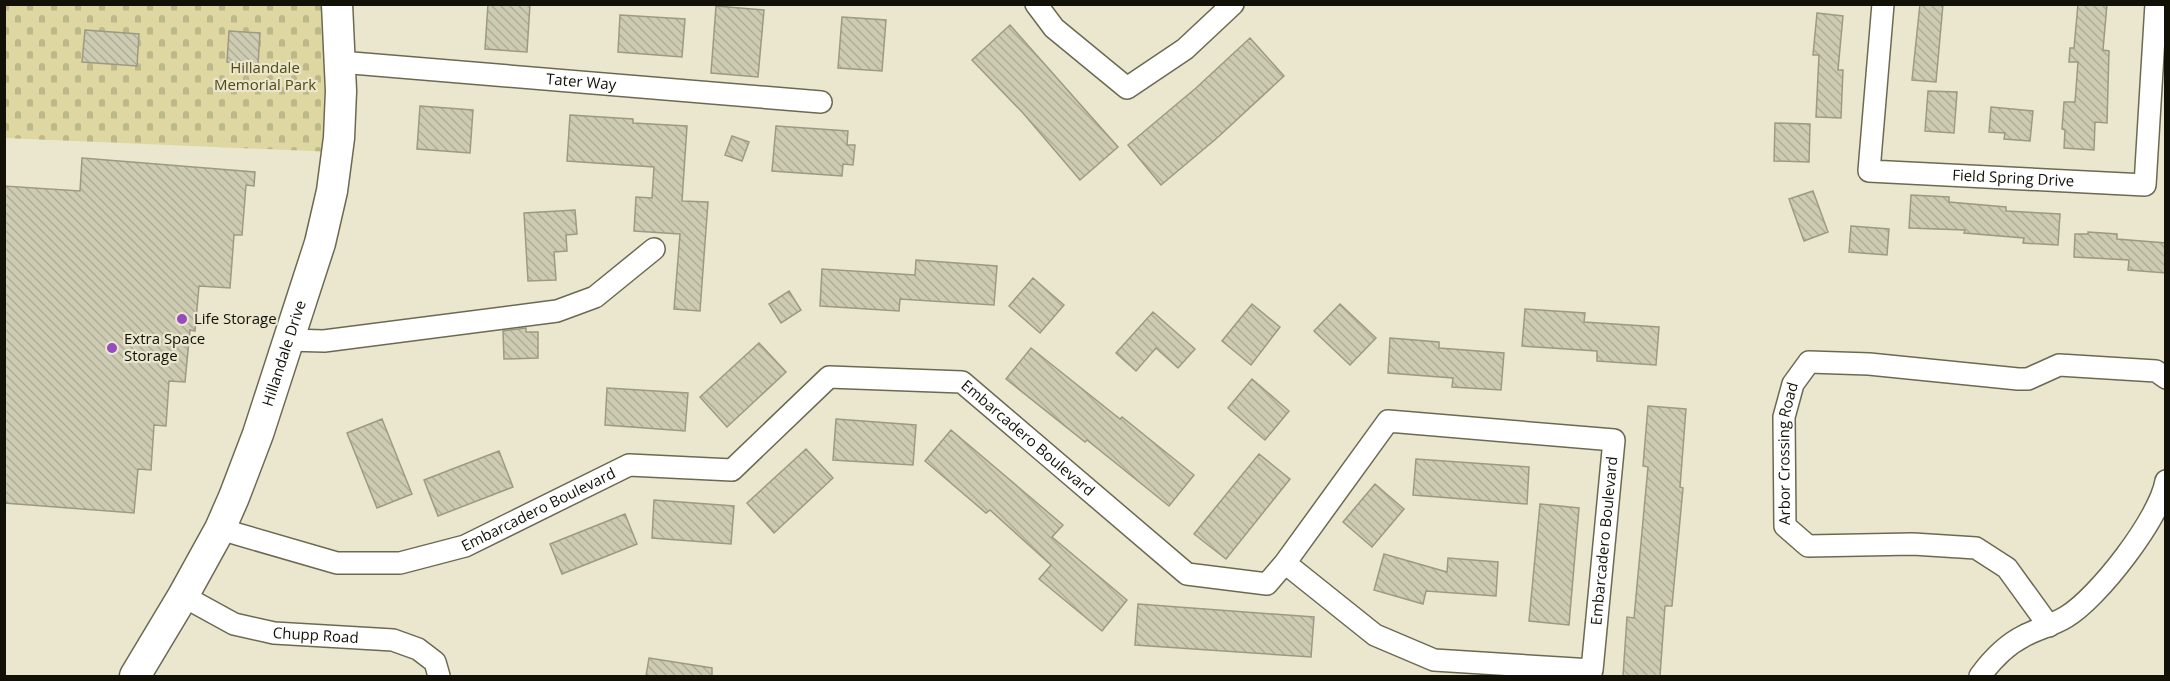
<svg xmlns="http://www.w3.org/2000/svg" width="2170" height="681" viewBox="0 0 2170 681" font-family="'Open Sans',sans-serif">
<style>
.cemetery{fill:url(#cemetery-stones)}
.building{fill:url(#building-back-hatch);stroke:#9d9a83;stroke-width:1.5}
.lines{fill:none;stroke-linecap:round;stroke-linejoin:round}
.minor-casing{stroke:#6c6953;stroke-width:24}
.secondary-casing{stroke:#6c6953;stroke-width:33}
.minor{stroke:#fff;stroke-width:21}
.secondary{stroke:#fff;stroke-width:30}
.poi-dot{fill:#944cbf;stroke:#eae7ce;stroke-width:2}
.labels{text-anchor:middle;stroke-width:4.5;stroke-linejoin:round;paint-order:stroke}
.park-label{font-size:15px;fill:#524a12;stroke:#eae7ce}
.street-label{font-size:15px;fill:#121108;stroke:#eae7ce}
.poi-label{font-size:15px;fill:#121108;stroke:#eae7ce;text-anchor:start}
</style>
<defs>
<pattern id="cemetery-stones" width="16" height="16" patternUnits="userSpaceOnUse" patternTransform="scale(1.5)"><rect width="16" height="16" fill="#ded7a1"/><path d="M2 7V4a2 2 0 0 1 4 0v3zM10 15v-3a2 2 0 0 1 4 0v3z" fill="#bdb889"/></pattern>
<pattern id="building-back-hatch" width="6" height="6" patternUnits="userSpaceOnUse" patternTransform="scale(1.5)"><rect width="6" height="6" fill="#cecbb3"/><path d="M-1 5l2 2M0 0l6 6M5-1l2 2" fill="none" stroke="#b0ad98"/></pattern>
</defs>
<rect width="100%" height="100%" fill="#eae7ce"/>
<path class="cemetery" d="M5,5H339L334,152L5,138Z"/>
<path class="building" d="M488,4H530L527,52L485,49Z
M1920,4H1943L1936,82L1912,80Z
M2078,4H2107L2103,50L2109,51L2107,123L2095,122L2094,150L2064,148L2065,130L2062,129L2064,102H2075L2078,62H2069L2070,48H2074Z
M716,6L764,10L758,77L711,73Z
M1817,13L1843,16L1838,70H1843L1841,118L1816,117L1819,55H1813Z
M620,15L685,19L682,57L618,52Z
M842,17L886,20L882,71L838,68Z
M1010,25L1118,147L1080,180L1023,113L972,60Z
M85,30L139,34L137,66L82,62Z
M229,31L260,33L258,64L227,62Z
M1250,38L1284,76L1217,138L1161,185L1128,145L1196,88Z
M1928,91L1957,92L1954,133L1925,131Z
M420,106L473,110L470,153L417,149Z
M1991,107L2033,111L2030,141L2004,139L2005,133L1989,132Z
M570,115L633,119V123L687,126L682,201L708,202L700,311L674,309L680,234L634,231L636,197L652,198L654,167L567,161Z
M1775,123L1810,124L1809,162L1774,161Z
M776,126L848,131L847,145H855L853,165L843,164L842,176L772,171Z
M732,136L749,142L742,161L725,155Z
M82,158L255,172L254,186L246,185L242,235H234L230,288L199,286L195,331L190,330L185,382L169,381L166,426L154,425L151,470L138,469L134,513L4,503V186L80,191Z
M1813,191L1828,232L1804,241L1789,199Z
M1911,195L1949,197V202L2006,207V211L2060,214L2058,245L2023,243L2024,238L1964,233L1965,230L1909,228Z
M575,210L577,234L566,235L567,251L554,252L556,280L528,281L524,213Z
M1851,226L1889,229L1887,255L1849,252Z
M2088,232L2117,234V239L2166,243V273L2128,270L2129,260L2074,257L2075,234H2088Z
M916,260L997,266L994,305L900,299L899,311L820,306L822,269L915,275Z
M1033,278L1064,305L1040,333L1009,306Z
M789,291L801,310L781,323L769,304Z
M1252,304L1280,327L1251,365L1222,341Z
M1340,304L1376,338L1350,365L1314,331Z
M1525,309L1585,313L1584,322L1659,327L1656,365L1597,361V351L1522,346Z
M1153,312L1195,349L1178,368L1156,348L1136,371L1116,353Z
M526,328V332H538V358L504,359L503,331Z
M1390,338L1439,342V348L1504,353L1501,390L1452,387L1453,378L1388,373Z
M759,343L786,372L727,427L700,397Z
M1031,348L1120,419L1122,417L1194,475L1169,506L1087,440L1085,442L1006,379Z
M1252,379L1289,411L1265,440L1228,408Z
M607,388L688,393L685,431L605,425Z
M1648,406L1686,409L1680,487L1683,488L1672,606H1665L1660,676H1623L1627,617L1634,618L1648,467L1643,466Z
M382,419L412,494L377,508L347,433Z
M836,419L916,425L913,465L833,460Z
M951,430L1063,525L1052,537L1127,600L1102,631L1039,579L1051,565L990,510L986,513L925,461Z
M806,449L833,478L774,533L747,503Z
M499,451L513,487L438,516L424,480Z
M1259,454L1290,479L1226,559L1194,534Z
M1416,459L1529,467L1527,504L1413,495Z
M1375,484L1404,509L1372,547L1343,522Z
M654,500L734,506L731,544L652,538Z
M1540,504L1579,508L1569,625L1529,621Z
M625,514L637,544L562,574L550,544Z
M1384,554L1447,572L1448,558L1498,562L1496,596L1426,591L1423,604L1374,590Z
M1138,604L1314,617L1311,657L1135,645Z
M649,658L712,668V676H646Z"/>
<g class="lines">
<g class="minor-casing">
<g id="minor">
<path d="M1036,4L1054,28L1127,88L1185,49L1233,4"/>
<path id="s1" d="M1883,4L1869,171L2145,185L2156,4"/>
<path id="s2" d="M340,62L821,102"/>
<path d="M288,340L324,341L557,311L595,297L654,249"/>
<path id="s3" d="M220,529L337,563H400L465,546L629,465L732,470L829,377L962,382L1187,574L1267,584L1285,563L1375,635L1434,660L1592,670L1614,440L1388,421L1285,563"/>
<path id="s4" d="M183,596L234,624L274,633L393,640L418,649L435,662L439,676"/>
<path id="s5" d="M2049,626L2007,568L1976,548L1913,544L1808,546L1785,526L1784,417L1793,384L1809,362L1869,364L2018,379H2028L2059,365L2156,371L2166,378"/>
<path d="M1980,676C1991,661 2006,645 2024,636C2037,629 2053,625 2066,617C2098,598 2160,518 2166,481"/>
</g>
</g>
<g class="secondary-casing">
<g id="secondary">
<path id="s6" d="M135,676L183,596L220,529L234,497L258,434L320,243L332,191L339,138L341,91L337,4"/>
</g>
</g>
<use href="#minor" class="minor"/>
<use href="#secondary" class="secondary"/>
</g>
<g class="poi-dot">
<circle cx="182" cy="319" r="6"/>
<circle cx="112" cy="348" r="6"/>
</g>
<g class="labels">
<g class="park-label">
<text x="265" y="73">Hillandale<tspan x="265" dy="17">Memorial Park</tspan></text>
</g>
<g class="street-label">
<text dy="5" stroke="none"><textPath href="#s2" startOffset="242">Tater Way</textPath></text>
<text dy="5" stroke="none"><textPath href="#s1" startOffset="312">Field Spring Drive</textPath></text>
<text dy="5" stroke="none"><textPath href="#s6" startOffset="357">Hillandale Drive</textPath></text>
<text dy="5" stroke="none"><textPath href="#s3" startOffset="892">Embarcadero Boulevard</textPath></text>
<text dy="5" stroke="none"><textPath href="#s5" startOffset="380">Arbor Crossing Road</textPath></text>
<text dy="5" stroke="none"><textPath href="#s3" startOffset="334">Embarcadero Boulevard</textPath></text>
<text dy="5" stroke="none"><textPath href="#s3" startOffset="1677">Embarcadero Boulevard</textPath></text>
<text dy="5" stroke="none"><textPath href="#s4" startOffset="141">Chupp Road</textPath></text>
</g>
<g class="poi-label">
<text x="194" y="324">Life Storage</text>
<text x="124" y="344">Extra Space<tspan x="124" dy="17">Storage</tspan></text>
</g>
</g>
<rect width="2170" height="681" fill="none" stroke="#121108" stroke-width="12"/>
</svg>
